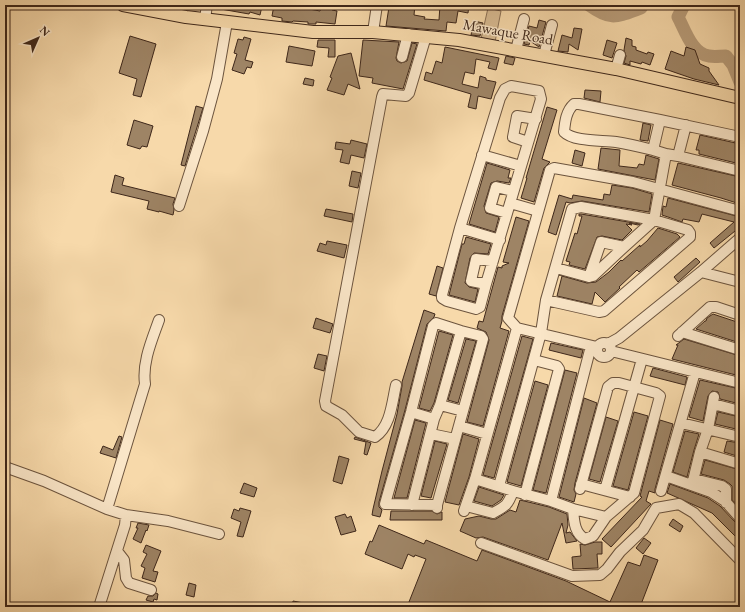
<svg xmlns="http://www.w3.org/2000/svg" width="745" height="612" viewBox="0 0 745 612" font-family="'EB Garamond',serif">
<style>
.green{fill:#d8bb92;stroke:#8b7156}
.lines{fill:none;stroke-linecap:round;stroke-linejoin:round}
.river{stroke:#b89c79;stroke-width:13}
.building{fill:#9e8465;stroke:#3e271a}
.minor-casing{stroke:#6c543e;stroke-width:12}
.major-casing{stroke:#3e271a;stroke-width:14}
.minor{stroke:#fae6c8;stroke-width:10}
.major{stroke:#f7d9aa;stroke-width:12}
.labels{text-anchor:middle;stroke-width:3;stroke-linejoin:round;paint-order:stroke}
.street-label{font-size:15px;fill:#3e271a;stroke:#fae6c8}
</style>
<rect width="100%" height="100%" fill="#f7d9aa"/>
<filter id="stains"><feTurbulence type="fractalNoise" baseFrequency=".005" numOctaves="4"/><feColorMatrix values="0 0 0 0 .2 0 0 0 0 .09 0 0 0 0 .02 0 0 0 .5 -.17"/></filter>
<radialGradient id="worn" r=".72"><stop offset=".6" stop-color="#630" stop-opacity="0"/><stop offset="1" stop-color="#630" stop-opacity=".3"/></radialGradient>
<path class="green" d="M488,8L501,11L495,42L481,39Z"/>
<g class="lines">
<path class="river" d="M589,5C611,21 616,17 641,8L643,5
M682,5L683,7L678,17C685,30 692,54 709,56C715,57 720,56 726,56L733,65L740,82"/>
</g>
<path class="building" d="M215,5H256L262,6L260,15L250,12L249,14L215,8Z
M274,5H304V8L320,11L322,5H333L332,10L337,11L335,24L316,22V24H308V22L293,21L292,22L282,21V18L272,16Z
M406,5H415L414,15L425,17L424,19L439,20L440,5H469L468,13L458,11L456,23L447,22L446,31L386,26L389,7L404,9Z
M539,20L546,22L539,47L530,41L529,45L524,44L529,26L537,28Z
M474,21L483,23L480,36L471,35Z
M574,28L582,29L578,50L569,44L568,52L558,51L562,35L572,38Z
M130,36L156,44L141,97L133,95L137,79L119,73Z
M244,37L251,39L245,60L253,62L251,68L247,67L244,74L232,70L237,54L234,53L238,39L243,40Z
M626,38L632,40V46L636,47V50L647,54L648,52L654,54L650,65L642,62L641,64L630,61V65L624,63L626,56L624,50Z
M318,40H335V57H328L329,48L317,47Z
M363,40L399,42L396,58L397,61L401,63L407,61L412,43L417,44L403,89L372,83L373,78L359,76Z
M607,40L617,43L612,58L603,55Z
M289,46L315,51L312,66L286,62Z
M445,47L499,58L496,70L488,68L490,62L476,59L474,74L465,72L462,84L478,88L480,76L486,78V80L496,82L491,99L478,96L476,109L468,107L471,94L424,80L426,72L432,74L436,61L442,63Z
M686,47L695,50L700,64L709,68V71L719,85L694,79L665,69L671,51L684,56Z
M351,53L360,89L348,84L344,95L327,90L332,78L330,77L338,56Z
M506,56L515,58L513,65L504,63Z
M305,78L314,80L313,86L303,84Z
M585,90L601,91L600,102L584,98Z
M196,106L203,108L185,166L181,165Z
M547,107L557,110L542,159L550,162L544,168L534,202L521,198L527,178H526Z
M134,120L153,126L147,147L142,146L140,149L127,145Z
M643,123L651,125L648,141L640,140Z
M700,135L740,144V164L699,154V150H696Z
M351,140L367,144L364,158L351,155L349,164L340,162L343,150L335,149L336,142L350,144Z
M601,148L620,150L619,166L637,168L639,164L644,165L646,155L659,159L655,180L598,169Z
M575,150L585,153L582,166L572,163Z
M487,163L510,170L508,178H511L509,183L497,181L491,183L484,206L486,213L499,217L495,232L469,224Z
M678,163L740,177V204L721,198L672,185Z
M352,171L361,173L358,188L349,186Z
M115,175L124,178L122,185L175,198L173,204L174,210L173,215L159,211V212L147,209L149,201L111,192Z
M612,185L632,188L652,194L649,212L582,201L570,203L566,202L556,235L548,232L559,195L572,199L573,195L603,200L604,194L610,195Z
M668,198L740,217V227L714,248L710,243L734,222L702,214L699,222L683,219L682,222L668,217L662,215L663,206L666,207Z
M326,209L353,214L352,222L324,216Z
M579,214H581L640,224L638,225L629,223L632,225L626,224L632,230L622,240L602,236L597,237L585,269L569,265L570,262L566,261L575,233L577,234L582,216H579Z
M516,217L529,221L502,316V321L500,328L509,331L483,426L467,422L489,340L486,332L477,328L479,321L483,322L498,267L502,268V266L509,263L503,262Z
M658,228L677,234L680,237L639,272L637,270L619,287L620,288L605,302L595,292L592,304L557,296L562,276L587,283L596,282L609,272L621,260L622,261L640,245V247L647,241Z
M466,237L491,244L488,254L474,253L470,258L465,283L469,287L478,289L475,302L449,295L462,244H464Z
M327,241L347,245L344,258L317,251L320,243L326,245Z
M696,258L700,262L678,282L674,277Z
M437,266L443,268L436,296L429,294Z
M424,310L435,314L434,317L427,324L405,410L379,502V507L382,510L380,517L372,515L373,509L382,471L397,414L402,386V382Z
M713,314L740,323V343L696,329L705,321H706L707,318Z
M316,318L333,324L330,333L313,328Z
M439,331L453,335L434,403L430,411L419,408Z
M522,336L533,339L494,478L483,475Z
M466,339L476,341L458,403L448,400Z
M684,339L740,356V376L672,359L678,345H676Z
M551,343L583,350L581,358L549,350Z
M318,354L327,356L324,371L314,368Z
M653,368L687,377L685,385L650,376Z
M565,370L577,373L546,493L533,490Z
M700,380L740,389V404L720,399L718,392L712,391L708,396L703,421L689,417Z
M535,381L548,385L521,486L507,482Z
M584,398L597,403L575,483L574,490L576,494L574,502L559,497Z
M634,412L648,416L628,490L613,486Z
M718,412L740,417V430L715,424Z
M606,417L618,421L600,482L589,479Z
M415,420L426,423L407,498H394Z
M660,420L673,424L655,489V493L649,491L646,501L651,504L611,547L602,539L642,497L640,496Z
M685,431L699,434L694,450L687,477L673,472Z
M463,434L479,439L469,477L459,505L445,502Z
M119,436L122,437L116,458L100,453L103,446L113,450Z
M355,437L371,443L367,455L364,454L366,442L354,439Z
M435,441L447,444L431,498L421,496Z
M727,441L740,443V457L724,452Z
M339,456L349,459L342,484L333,481Z
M705,460L740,470V507L732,500V486L730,484L724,480L701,474Z
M244,483L257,488L254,497L240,493Z
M670,484L708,498L720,506L735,522L740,525V541L712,513L667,493Z
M479,487L504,495L501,500L492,506L474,501Z
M520,500L549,507L567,514L568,525L566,533L570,532L577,541L566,543L562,523L548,560L483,537L476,538L460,531L465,519L479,516L491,519H496L510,510L516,512Z
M240,508L251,511L243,537L237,536L241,522L231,518L234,509L239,511Z
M391,511H432L437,514L442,512V520H390Z
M345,514L347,518L351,516L356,531L341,535L335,517Z
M673,519L683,526L680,532L669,525Z
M138,523L149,525L147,531L146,530L141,543L133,539L138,528H136Z
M379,525L424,544L426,540L477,561L482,550L566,581L610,602L628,562L640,566L644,555L658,560L640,607H459L450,603L448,607H407L426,559L415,555L414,557L408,554L402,569L365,554L370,541L372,542Z
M644,538L651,543L643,554L636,548Z
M595,542H602V554H597L598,568L573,569L572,557L581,556L580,544L585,545Z
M146,545L161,551L153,571L158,572L155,582L142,578L145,568L141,566L147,554L143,552Z
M189,583L196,585L194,597L186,595Z
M156,593L158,594L157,600L154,599L153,602L146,600L148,596H153Z
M293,601L309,604V607H292Z"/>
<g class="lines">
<g class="minor-casing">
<path id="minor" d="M205,19L207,5
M373,32L377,5
M516,50L524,19
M544,55L552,25
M402,57L408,34
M616,69L620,55
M511,86L539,91L541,99L486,284L480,307L476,309L447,301L442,298V295L460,228L500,98L505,89Z
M660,120L653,150L666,154L678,156L740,171
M528,142L513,137L517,116L536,119
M653,150C641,147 629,144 616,142C602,140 574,142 564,132C565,122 566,111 574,104H579L660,120L740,137
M482,155L521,166
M678,156L686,125
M510,203L538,211
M179,206L203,131L217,79L227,22
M507,213L490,208L496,187L513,191
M460,228L500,240
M556,268L589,277L593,276L624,247L654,220L666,154
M701,272L740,282
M589,277L601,242L624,247
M486,284L471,281L476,259L493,261
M682,332L740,350
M678,336L710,307H716L740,315
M597 350a7 7 0 1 1 14 0a7 7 0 1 1-14 0Z
M608,344L619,338L701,272L740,238
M597,347L517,328L508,318L550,170L554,168L633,182L740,211
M611,351L740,383
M396,385C392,402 391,426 375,437L359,432L342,415L326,406L325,401L382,97L383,94L406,96L409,93L426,36
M713,404L740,411
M440,405L463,411
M411,412L434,419
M681,423L740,437
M459,426L487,434
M431,434L455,439
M700,452L740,464
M5,467L44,481L107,509L126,515L125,525L99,607
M666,476L711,492L725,501L740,518
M475,479L513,491L551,501L573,509L606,517
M694,479L722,486L726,489V503
M581,484L630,497
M692,485L700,452L708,429L714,397
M499,486L541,333L546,300L572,209L581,207L654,220L688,230L690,233V237L604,311L599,312L546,300
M605,490L642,359
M661,491L695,372
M525,495L559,369L557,366L534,360
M551,501L591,346
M412,505L434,419L440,405L461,331
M437,505L385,504L411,412L433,326L436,323L461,331L481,336L483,339L437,505V508
M466,506L493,513C506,506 508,505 513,491
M107,509L145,384C142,362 152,340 159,320
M573,509C574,520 574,533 585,539L593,536L606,517L634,493L660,396L656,393L619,383H613L608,387L580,489
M464,511L475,479L517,328
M126,515L168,521L219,534
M481,543L572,576L600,575L607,569L620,552L643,530L656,508L679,504L694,513L740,560
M117,551L124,560L126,578L129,583L151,590"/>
</g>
<g class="major-casing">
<path id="major" d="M123,5L186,17L313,32H373L459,40L616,69L740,98"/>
</g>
<use href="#minor" class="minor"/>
<use href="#major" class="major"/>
</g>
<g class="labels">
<g class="street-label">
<text transform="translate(508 32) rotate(10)" y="5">Mawaque Road</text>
</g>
</g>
<rect width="745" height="612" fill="none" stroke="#f7d9aa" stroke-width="20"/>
<rect x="6" y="6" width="733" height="600" fill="none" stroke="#3e271a" stroke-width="2"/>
<rect x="10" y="10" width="725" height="592" fill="none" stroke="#3e271a"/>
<g transform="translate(38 38) rotate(45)" stroke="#fae6c8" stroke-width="3" paint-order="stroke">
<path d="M0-3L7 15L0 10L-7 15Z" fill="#3e271a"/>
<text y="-6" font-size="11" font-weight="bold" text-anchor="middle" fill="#3e271a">N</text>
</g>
<rect width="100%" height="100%" filter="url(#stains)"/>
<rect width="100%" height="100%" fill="url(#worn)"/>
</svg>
